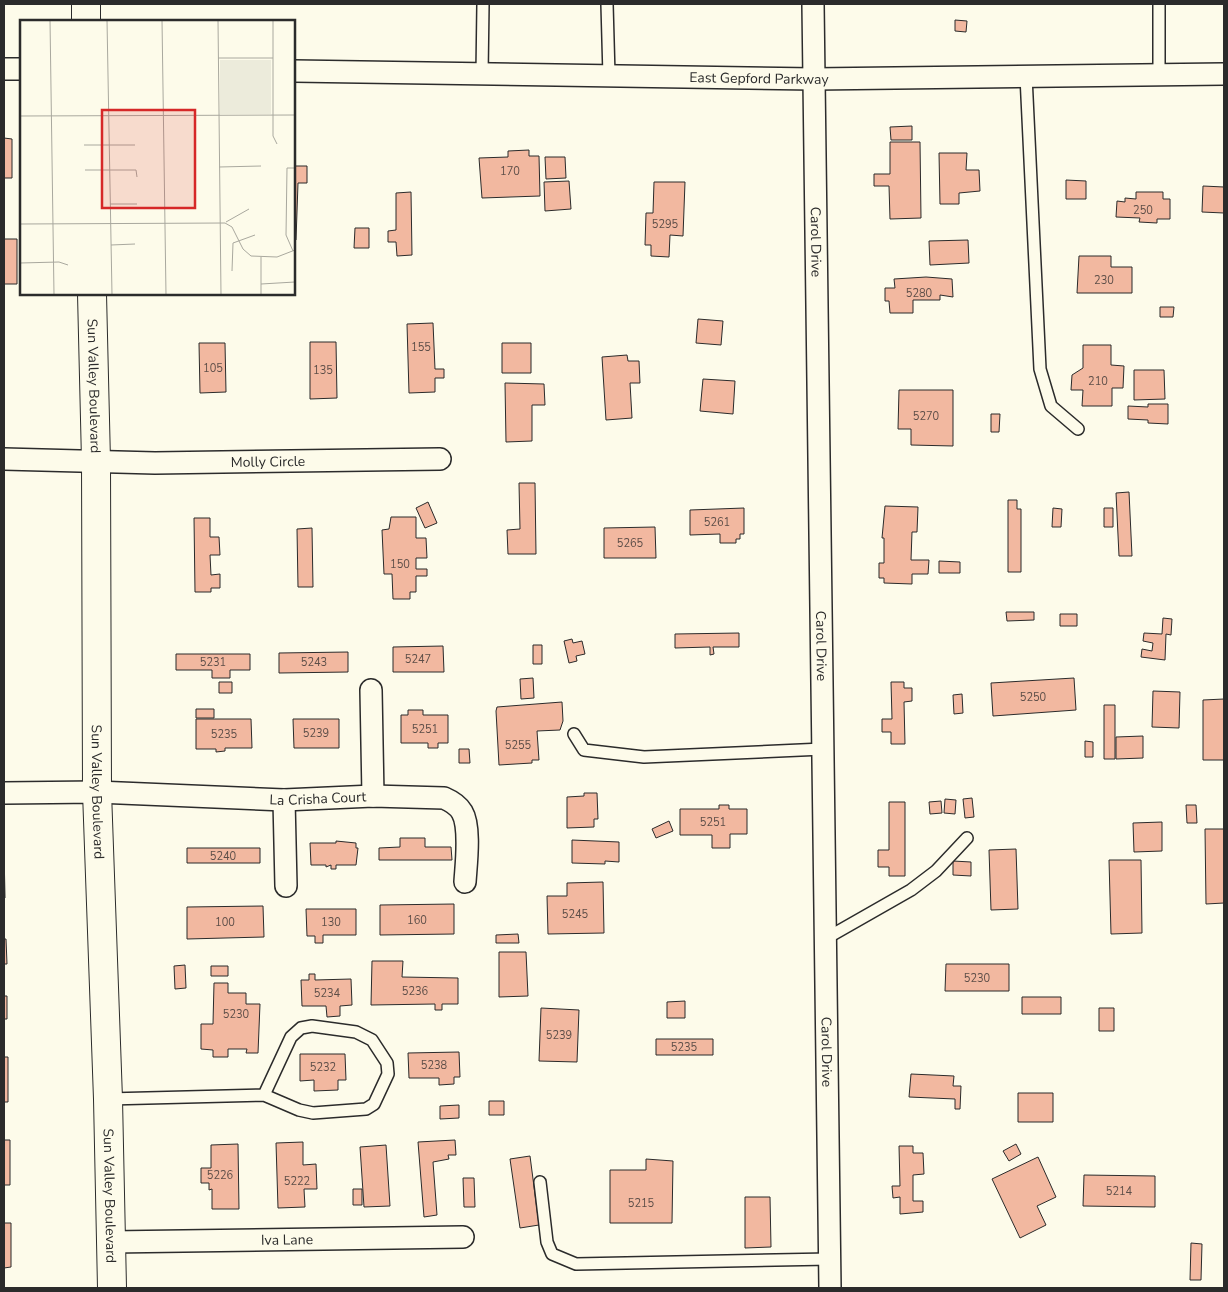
<svg xmlns="http://www.w3.org/2000/svg" width="1228" height="1292" viewBox="0 0 1228 1292" font-family="'Nunito Sans',sans-serif">
<style>
.building{fill:#f2b8a0;stroke:#2b2b2b}
.lines{fill:none;stroke-linecap:round;stroke-linejoin:round}
.lane-casing{stroke:#2b2b2b;stroke-width:14}
.street-casing{stroke:#2b2b2b;stroke-width:24}
.primary-casing{stroke:#2b2b2b;stroke-width:30}
.lane{stroke:#fdfbea;stroke-width:11}
.street{stroke:#fdfbea;stroke-width:21}
.primary{stroke:#fdfbea;stroke-width:28}
.labels{text-anchor:middle;stroke-width:4;stroke-linejoin:round;paint-order:stroke}
.number-label{font-size:11px;fill:#5d4e48}
.street-label{font-size:14px;fill:#2b2b2b;stroke:#fdfbea}
.inset-road{fill:none;stroke:#a9a89e;stroke-width:1}
.view{fill:#d62828;fill-opacity:0.15;stroke:#d62828;stroke-width:2.5}
.inset-edge{fill:none;stroke:#2b2b2b;stroke-width:2.5}
</style>
<rect width="100%" height="100%" fill="#fdfbea"/>
<path class="building" d="M955,20L967,21L966,32L955,31Z
M912,126V140H891L890,127Z
M4,138L12,139V178H4Z
M890,142H920L921,218L890,219L889,186H874V174H890Z
M529,150V156H539L540,196L482,198L479,158L508,157V151Z
M939,153H967L966,170H979L980,191L959,193V204H940Z
M545,157H565L566,178L546,179Z
M294,166H307V183H298L296,240H294Z
M1066,180L1086,181V199H1066Z
M569,181L571,209L545,211L544,182Z
M654,182H685L683,236L670,235L669,257L651,256V245H645L646,213H653Z
M1203,186L1224,187V213L1202,212Z
M411,192L412,255L397,256L396,242H388V231L396,230V193Z
M1136,192H1163V199H1170V219H1157V223L1139,222L1140,218L1116,217L1117,201L1125,202V198L1136,199Z
M355,228H369V248H354Z
M4,239H17V284H4Z
M968,240L969,263L930,265L929,241Z
M1079,256H1111V267H1132V293H1077Z
M926,277L952,279L953,297L940,295V300H913V313H890L889,301H885V288H895L894,279Z
M1160,307H1174L1173,317H1160Z
M698,319L723,321L721,345L696,343Z
M433,323L435,369H444V378H435V392L409,393L407,324Z
M310,342H336L337,398L310,399Z
M199,343H225L226,392L200,393Z
M502,343H531V373H502Z
M1083,345H1111V365L1124,366L1123,388H1112V406H1082L1083,390H1071L1072,375L1083,368Z
M627,355L628,361H639L640,383H630L632,418L606,420L602,357Z
M1134,370H1164L1165,399L1134,400Z
M703,379L735,381L733,414L700,411Z
M505,383L544,384L545,405H532V441L506,442Z
M899,390H953V446L911,445V429H898Z
M1148,404H1168V424L1148,423V420L1128,419V406L1148,407Z
M991,414H1000L999,432H991Z
M519,483H535L536,554H508L507,530L520,529Z
M1129,492L1132,556H1119L1116,493Z
M1008,500H1017V509H1021V572H1008Z
M428,502L437,523L425,528L416,508Z
M885,506L918,507L917,532H912L911,560H929L928,574H912V584L884,583V578H879V563H884V538H882Z
M744,508V534H740V539H736V543H720V534L690,535V510Z
M1053,508L1062,509L1061,527H1052Z
M1104,508H1113V527H1104Z
M391,517H416V538H426L427,558H416V569H427V576H416V592H410V599H393L392,574H384L382,530L389,529Z
M194,518H210V537H219L220,555H210L211,575L220,574V588H211V592H195Z
M655,527L656,558H604V528Z
M312,528L313,587H298L297,529Z
M939,561L960,562V573H939Z
M1006,612H1034V620L1007,621Z
M1060,614H1077V626H1060Z
M1163,618L1172,619L1171,635L1166,634L1165,660L1141,657L1142,649L1152,651L1153,643L1143,641L1144,633L1162,634Z
M739,633V647H713L714,654L710,655V647L675,648V634Z
M572,639L573,643L582,641L585,654L576,656L577,661L569,663L564,641Z
M533,645H542V664H533Z
M443,646L444,672H393V647Z
M348,652V672L279,673V653Z
M176,654H250V670H230V678H212V670H176Z
M533,678L534,698L521,699L520,679Z
M1074,678L1076,710L993,716L991,683Z
M219,682H232V693H219Z
M891,682H904V688H912V701L904,702L905,744H891V732H882V719H892Z
M1153,691L1180,692L1179,728L1152,727Z
M962,694L963,713L954,714L953,695Z
M1224,699V760H1203V700Z
M562,702L563,721L560,730L537,731L539,760H532V763L499,765L496,711L497,707Z
M1104,705H1115V759H1104Z
M196,709H214V718H196Z
M408,710H423V715H448V743H438V748H428V743H401V715H408Z
M196,719H251L252,748H225V751L216,752V749H196Z
M293,719H339V748H294Z
M1143,736V758L1116,759V737Z
M1085,741L1093,742V757H1085Z
M459,749H469L470,763H459Z
M584,793H597L598,819H594V827L567,828V797L584,796Z
M972,798L974,817L965,818L963,799Z
M945,799L956,800L955,814L944,813Z
M941,801L942,813L930,814L929,802Z
M889,802H905V876H889V867H878V850H889Z
M719,805H729V809H747V834H730V848H712V835H680V809H719Z
M1186,805H1196L1197,823H1187Z
M669,821L673,831L656,838L652,829Z
M1162,822V851L1134,852L1133,823Z
M1205,829H1224V903L1206,904Z
M400,838H425V847H451L452,860H379V848L400,847Z
M572,840L619,842V862L605,861V864L572,863Z
M336,841L356,843V848H358L356,865H336V869H331V865L326,867V865H311L310,843H336Z
M187,848H260V863H187Z
M1016,849L1018,909L991,910L989,850Z
M4,850L5,898H4Z
M1109,860H1141L1142,933L1111,934Z
M953,861L971,862V876L953,875Z
M603,882L604,933L548,934L547,896H567V883Z
M454,904V934L380,935V905Z
M263,906L264,937L187,939V907Z
M306,909H356V935H323V943H315V936H307Z
M518,934L519,943H496V935Z
M4,939H6L7,964H4Z
M499,952H526L528,996L499,997Z
M372,961H403L402,977L458,978V1004H442V1010H435V1004L371,1005Z
M946,964H1009V991H945Z
M185,965L186,988L175,989L174,966Z
M211,966H228V976H211Z
M309,974H315V980L351,979L352,1005L340,1006V1016L327,1017L326,1006H302L301,980H309Z
M214,983H228V993H246V1004H260L258,1053H246L247,1049H228V1057H213V1050L201,1049V1024H213Z
M4,996H7V1019H4Z
M1022,997H1061V1014H1022Z
M685,1001V1018H667V1002Z
M541,1008L579,1010L577,1062L539,1061Z
M1099,1008H1114V1031H1099Z
M656,1039H713V1055H656Z
M459,1052L460,1077H454V1084L439,1085V1078H409L408,1053Z
M300,1054H345L346,1080H338V1090L314,1091V1080L300,1081Z
M4,1057H8V1102H4Z
M911,1074L954,1076L953,1086H961L960,1109H955V1099L909,1097Z
M1018,1093H1053V1122H1018Z
M489,1101H504V1115H489Z
M459,1105V1118L440,1119V1106Z
M4,1140H10V1185H4Z
M455,1140L456,1155H448L449,1159L433,1162L437,1215L424,1217L418,1142Z
M303,1142V1165L316,1164L317,1189H304L305,1207L278,1208L276,1143Z
M238,1144L239,1209H212V1189L209,1190V1183H201V1168H211V1145Z
M1016,1144L1021,1154L1009,1161L1003,1151Z
M386,1145L390,1206L364,1207L360,1147Z
M899,1146H913V1153H923L924,1174L913,1175V1201H923V1212L900,1214V1197L893,1198L892,1186H900Z
M530,1156L539,1225L520,1228L510,1159Z
M1038,1157L1056,1197L1037,1206L1046,1225L1020,1238L992,1179Z
M646,1159L673,1161L672,1223H610V1170H646Z
M1084,1175L1155,1176V1207L1083,1206Z
M463,1178H474L475,1207H464Z
M353,1189H362V1205H353Z
M745,1197H770L771,1247L745,1248Z
M4,1223H11V1267L4,1268Z
M1191,1243L1202,1244L1201,1280H1190Z"/>
<g class="lines">
<g class="lane-casing">
<path id="lane" d="M607,4L609,76
M1159,4V74
M482,74L483,4
M1026,76L1040,369L1051,406L1078,429
M574,734L584,750L644,757L823,749
M825,939L911,890L936,871L967,838
M108,1099L264,1095L299,1110L313,1113L366,1109L374,1104L388,1074L387,1063L372,1040L356,1032L312,1026L301,1028L291,1037L264,1095
M540,1182L547,1242L552,1254L576,1264L830,1259"/>
</g>
<g class="street-casing">
<g id="street">
<path id="s1" d="M813,4L830,1288"/>
<path d="M4,69H21"/>
<path id="s2" d="M294,71L814,79L1224,74"/>
<path id="s3" d="M4,459L155,463L440,459"/>
<path d="M371,690L373,796"/>
<path id="s4" d="M4,793L97,792L284,800L373,796L444,798C451,801 458,805 462,812C471,827 466,865 465,882"/>
<path d="M284,800L286,886"/>
<path id="s5" d="M111,1242L463,1237"/>
</g>
</g>
<g class="primary-casing">
<g id="primary">
<path d="M86,4V21"/>
<path id="s6" d="M92,294L96,461L97,792L108,1099L112,1288"/>
</g>
</g>
<use href="#lane" class="lane"/>
<use href="#street" class="street"/>
<use href="#primary" class="primary"/>
</g>
<g class="labels">
<g class="number-label">
<text x="510" y="175">170</text>
<text x="1143" y="214">250</text>
<text x="665" y="228">5295</text>
<text x="1104" y="284">230</text>
<text x="919" y="297">5280</text>
<text x="421" y="351">155</text>
<text x="213" y="372">105</text>
<text x="323" y="374">135</text>
<text x="1098" y="385">210</text>
<text x="926" y="420">5270</text>
<text x="717" y="526">5261</text>
<text x="630" y="547">5265</text>
<text x="400" y="568">150</text>
<text x="418" y="663">5247</text>
<text x="213" y="666">5231</text>
<text x="314" y="666">5243</text>
<text x="1033" y="701">5250</text>
<text x="425" y="733">5251</text>
<text x="316" y="737">5239</text>
<text x="224" y="738">5235</text>
<text x="518" y="749">5255</text>
<text x="713" y="826">5251</text>
<text x="223" y="860">5240</text>
<text x="575" y="918">5245</text>
<text x="417" y="924">160</text>
<text x="225" y="926">100</text>
<text x="331" y="926">130</text>
<text x="977" y="982">5230</text>
<text x="415" y="995">5236</text>
<text x="327" y="997">5234</text>
<text x="236" y="1018">5230</text>
<text x="559" y="1039">5239</text>
<text x="684" y="1051">5235</text>
<text x="434" y="1069">5238</text>
<text x="323" y="1071">5232</text>
<text x="220" y="1179">5226</text>
<text x="297" y="1185">5222</text>
<text x="1119" y="1195">5214</text>
<text x="641" y="1207">5215</text>
</g>
<g class="street-label">
<text dy="5" stroke="none"><textPath href="#s2" startOffset="465">East Gepford Parkway</textPath></text>
<text dy="5" stroke="none"><textPath href="#s1" startOffset="238">Carol Drive</textPath></text>
<text dy="5" stroke="none"><textPath href="#s6" startOffset="92">Sun Valley Boulevard</textPath></text>
<text dy="5" stroke="none"><textPath href="#s3" startOffset="264">Molly Circle</textPath></text>
<text dy="5" stroke="none"><textPath href="#s1" startOffset="642">Carol Drive</textPath></text>
<text dy="5" stroke="none"><textPath href="#s6" startOffset="498">Sun Valley Boulevard</textPath></text>
<text dy="5" stroke="none"><textPath href="#s4" startOffset="314">La Crisha Court</textPath></text>
<text dy="5" stroke="none"><textPath href="#s1" startOffset="1048">Carol Drive</textPath></text>
<text dy="5" stroke="none"><textPath href="#s6" startOffset="902">Sun Valley Boulevard</textPath></text>
<text dy="5" stroke="none"><textPath href="#s5" startOffset="176">Iva Lane</textPath></text>
</g>
</g>
<g transform="translate(20 20)">
<rect width="275" height="275" fill="#fdfbea"/>
<path d="M200,40H251V94H200Z" fill="#ecebdb"/>
<path class="inset-road" d="M30,0L34,275M87,0L92,275M142,0L146,275M198,0L201,275M253,0V116L257,124M198,38H253M0,96L275,95M64,125H115M199,147L241,146M65,150H116L117,157M90,184H117M206,202L229,189M0,204L205,203L212,207L223,229L231,236L257,237L275,230M91,225L115,224M273,231L266,215L267,148H275M241,237V275M0,243L39,242L48,245M212,251L213,223L235,215M241,264L275,262"/>
<path class="view" d="M82,90H175V188H82Z"/>
<rect width="275" height="275" class="inset-edge"/>
</g>
<rect width="1228" height="1292" fill="none" stroke="#2b2b2b" stroke-width="10"/>
</svg>
